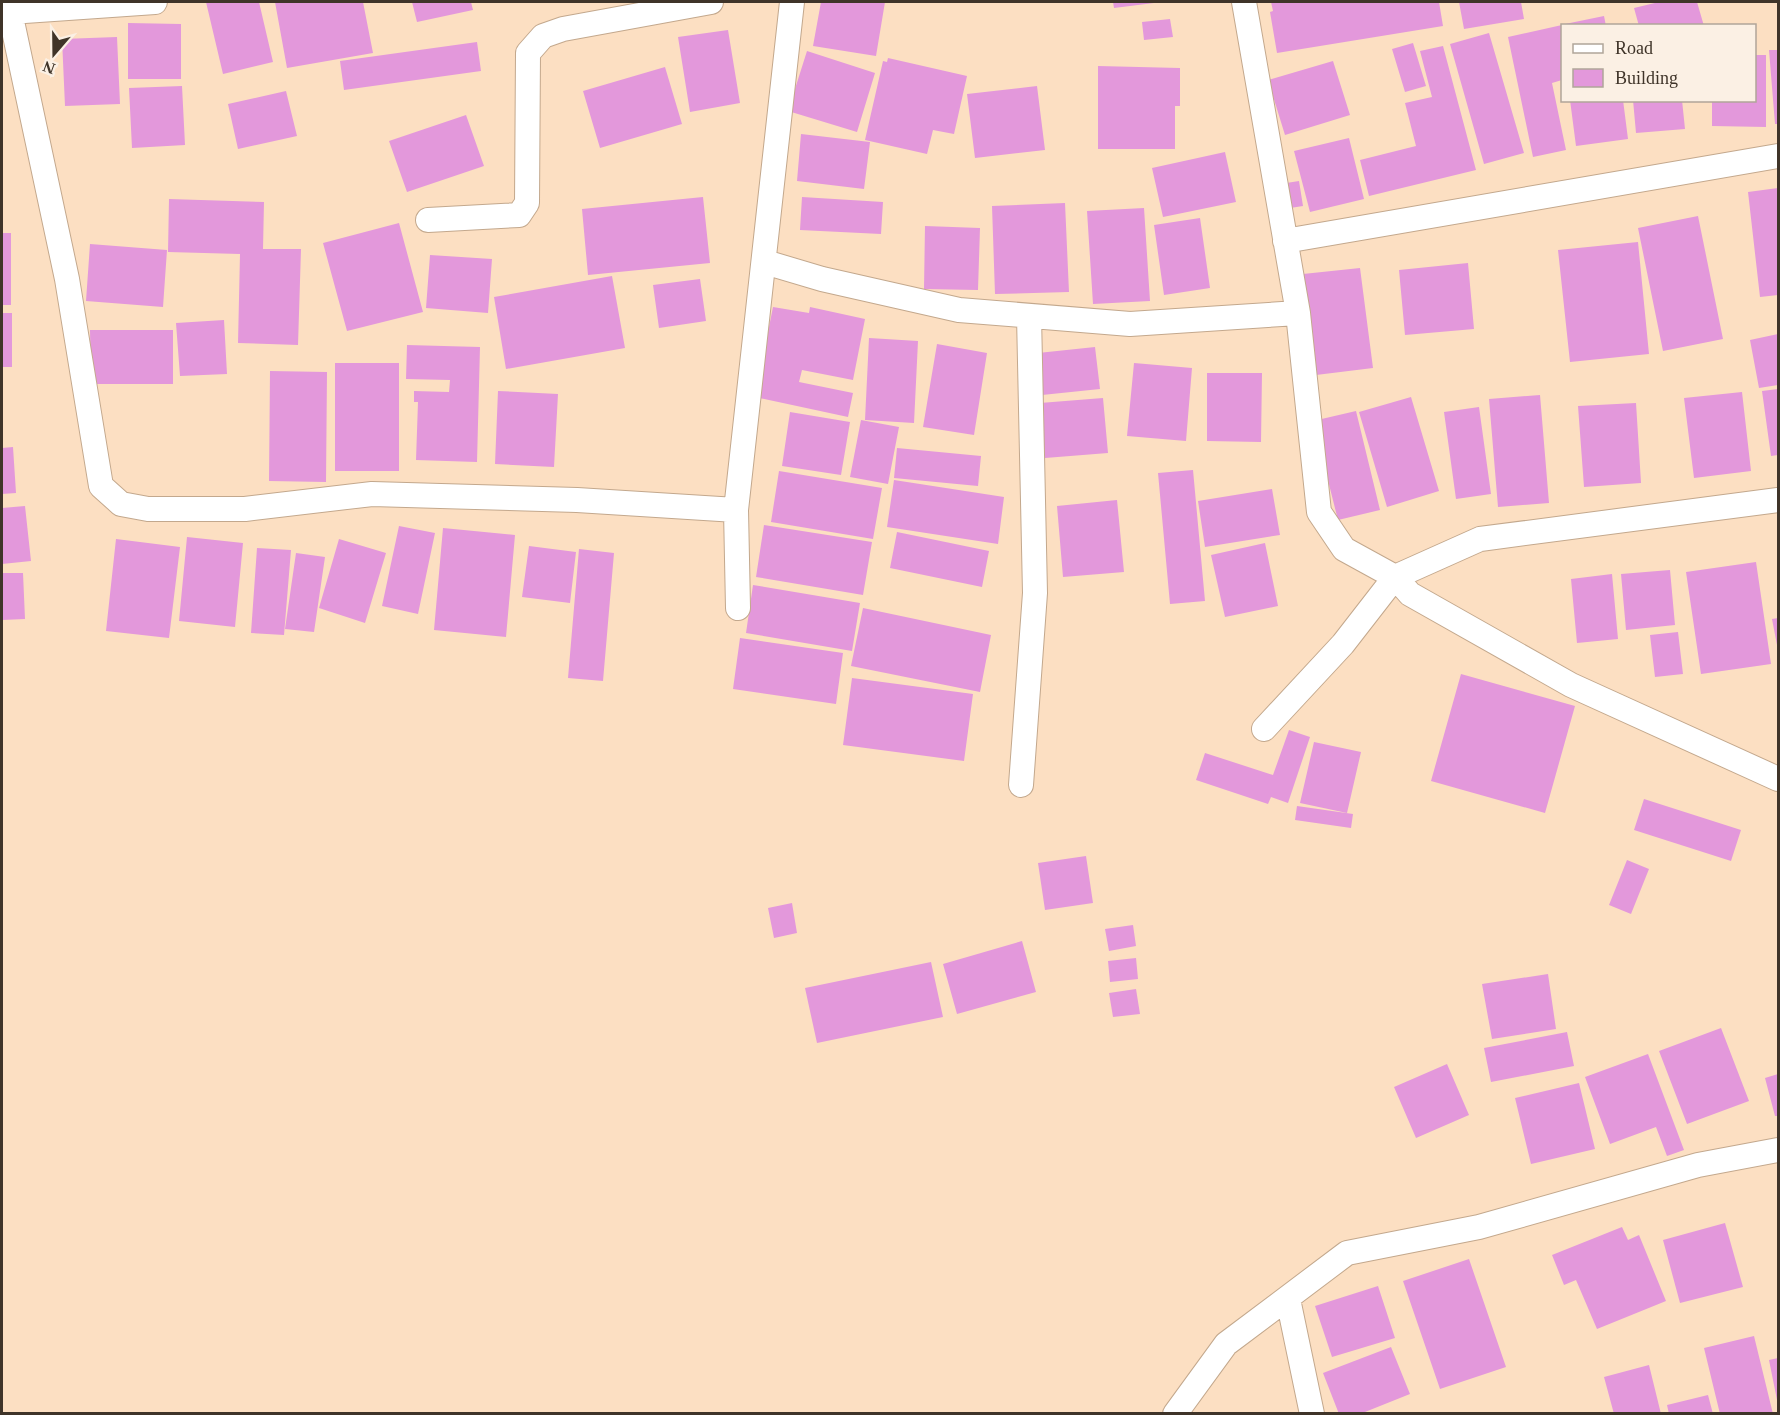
<svg xmlns="http://www.w3.org/2000/svg" width="1780" height="1415" viewBox="0 0 1780 1415" font-family="'Times New Roman',serif">
<style>
.building{fill:#e398db}
.lines{fill:none;stroke-linecap:round;stroke-linejoin:round}
.street-casing{stroke:#c3a88d;stroke-width:26}
.street{stroke:#fff;stroke-width:24}
</style>
<rect width="100%" height="100%" fill="#fcdfc2"/>
<path class="building" d="M206,2H259L273,62L223,74Z
M275,2H363L373,53L287,68Z
M412,2H471L473,10L417,22Z
M821,2H885L876,56L813,46Z
M1113,2H1154V3L1114,8Z
M1271,2H1439L1443,26L1277,53L1270,12L1273,11Z
M1459,2H1521L1524,19L1464,29Z
M1659,2H1697L1704,26H1639L1634,8Z
M1604,16L1606,26H1565V24Z
M1170,19L1173,37L1144,40L1142,22Z
M128,23L181,24V79H128Z
M1562,25V80L1552,83L1566,150L1533,157L1508,37Z
M728,30L740,103L690,112L678,37Z
M1489,33L1524,153L1484,164L1450,44Z
M117,37L120,104L65,106L62,39Z
M477,42L481,71L344,90L340,61Z
M1413,43L1426,86L1405,92L1392,49Z
M1443,46L1476,170L1369,196L1360,160L1416,146L1405,103L1432,97L1420,51Z
M1769,50H1778V124H1775Z
M807,51L875,73L857,132L788,111Z
M1754,55H1766V127L1712,126V100H1754Z
M888,58L967,76L954,134L933,130L927,154L865,140L883,61L887,62Z
M1333,61L1350,115L1285,135L1268,80Z
M1098,66L1180,68V106H1175V149H1098Z
M665,67L682,124L600,148L583,91Z
M182,86L185,145L132,148L129,88Z
M1037,86L1045,150L975,158L967,94Z
M286,91L297,136L238,149L228,104Z
M1570,100H1623L1628,139L1576,146Z
M1633,100H1682L1685,129L1636,133Z
M466,115L484,166L407,192L389,141Z
M801,134L870,142L864,189L797,181Z
M1349,138L1364,199L1310,212L1294,151Z
M1225,152L1236,202L1163,217L1152,168Z
M1299,181L1303,206L1284,209L1280,184Z
M1778,188V295L1760,297L1748,192Z
M703,197L710,263L588,275L582,209Z
M802,197L883,202L881,234L800,230Z
M169,199L264,202L263,249H301L298,345L238,343L240,254L168,252Z
M1065,203L1069,292L995,294L992,206Z
M1144,208L1150,301L1093,304L1087,211Z
M1698,216L1723,339L1663,351L1638,228Z
M1200,218L1210,288L1164,295L1154,225Z
M399,223L423,312L347,331L323,243Z
M925,226L980,228L978,290L924,289Z
M2,233H11V305H2Z
M1638,242L1649,354L1570,362L1558,250Z
M90,244L167,250L163,307L86,301Z
M430,255L492,259L488,313L426,308Z
M1468,263L1474,329L1405,335L1399,270Z
M1360,268L1373,368L1316,375L1303,274Z
M612,276L625,348L506,369L494,297Z
M700,279L706,321L659,328L653,285Z
M773,307L809,313L810,307L865,319L853,380L802,370L799,382L853,393L848,417L755,397Z
M2,313H12V367H2Z
M224,320L227,374L180,376L176,323Z
M90,330H173V384H91Z
M1778,334V385L1759,388L1750,340Z
M869,338L918,341L914,423L865,420Z
M937,344L987,353L974,435L923,427Z
M407,345L480,347L477,462L416,460L418,402H414V391L449,392L450,380L406,379Z
M1095,347L1100,389L1042,395L1038,353Z
M335,363H399V471H335Z
M1134,363L1192,368L1186,441L1127,436Z
M270,371L327,372L326,482L269,481Z
M1207,373H1262L1261,442L1207,441Z
M1778,389V455L1771,456L1762,391Z
M498,391L558,394L554,467L495,464Z
M1742,392L1751,471L1694,478L1684,398Z
M1540,395L1549,503L1498,507L1489,399Z
M1411,397L1439,491L1387,507L1359,412Z
M1103,398L1108,453L1045,458L1040,403Z
M1636,403L1641,483L1584,487L1578,406Z
M1479,407L1491,494L1456,499L1444,412Z
M1356,411L1380,510L1338,520L1313,421Z
M790,412L850,422L841,475L782,466Z
M861,420L899,427L888,484L850,477Z
M13,447L16,493L2,494V448Z
M897,448L981,456L978,486L894,478Z
M1193,470L1205,601L1170,604L1158,473Z
M779,471L882,488L873,539L771,522Z
M894,480L1004,497L998,544L887,527Z
M1272,489L1280,535L1205,547L1198,501Z
M1117,500L1124,572L1063,577L1057,506Z
M25,506L31,561L2,564V508Z
M764,525L872,542L863,595L756,577Z
M399,526L435,533L418,614L382,606Z
M443,528L515,535L506,637L434,630Z
M897,532L989,551L982,587L890,568Z
M187,537L243,543L235,627L179,621Z
M116,539L180,547L169,638L106,631Z
M339,539L386,553L365,623L319,608Z
M1265,543L1278,606L1225,617L1211,555Z
M529,546L576,552L570,603L522,597Z
M257,548L291,550L284,635L251,633Z
M579,549L614,553L603,681L568,678Z
M296,553L325,557L314,632L285,629Z
M1756,562L1771,664L1701,674L1686,572Z
M1670,570L1675,625L1626,630L1621,574Z
M2,573H23L25,619L2,620Z
M1612,574L1618,639L1577,643L1571,579Z
M753,585L860,603L852,651L746,633Z
M863,608L991,635L980,692L851,666Z
M1778,618V645H1777L1772,619Z
M1678,632L1683,674L1655,677L1650,635Z
M740,638L843,653L836,704L733,689Z
M1461,674L1575,706L1545,813L1431,781Z
M852,678L973,694L964,761L843,745Z
M1289,730L1310,737L1288,803L1271,797L1268,804L1196,780L1205,753L1273,775Z
M1314,742L1361,752L1347,813L1300,803Z
M1644,799L1741,830L1731,861L1634,830Z
M1297,806L1353,814L1351,828L1295,820Z
M1086,856L1093,903L1045,910L1038,863Z
M1627,860L1649,869L1631,914L1609,905Z
M792,903L797,933L774,938L768,908Z
M1133,925L1136,946L1109,951L1105,929Z
M1022,941L1036,992L957,1014L943,964Z
M1136,958L1138,979L1110,982L1108,961Z
M931,962L943,1017L817,1043L805,988Z
M1548,974L1556,1029L1492,1039L1482,984Z
M1136,989L1140,1014L1113,1017L1109,993Z
M1721,1028L1749,1101L1687,1124L1659,1051Z
M1567,1032L1574,1066L1491,1082L1484,1048Z
M1648,1054L1684,1150L1667,1156L1656,1127L1610,1144L1585,1077Z
M1447,1064L1469,1115L1416,1138L1394,1087Z
M1778,1074V1116H1775L1765,1078Z
M1579,1083L1595,1149L1531,1164L1515,1098Z
M1725,1223L1743,1287L1680,1303L1663,1240Z
M1622,1227L1628,1240L1639,1235L1666,1301L1597,1329L1576,1280L1564,1285L1552,1255Z
M1469,1259L1506,1367L1440,1389L1403,1281Z
M1378,1286L1395,1338L1332,1357L1315,1306Z
M1754,1336L1773,1414H1720L1704,1348Z
M1391,1347L1410,1394L1360,1414H1339L1323,1373Z
M1778,1358V1400H1777L1769,1360Z
M1649,1365L1661,1414H1614L1604,1377Z
M1708,1395L1713,1414H1669L1667,1405Z"/>
<g class="lines">
<g class="street-casing">
<path id="street" d="M3,2L10,12L67,279L101,486L121,504L148,509H245L372,494L577,500L736,510
M1244,2L1298,313L1319,512L1344,549L1395,577L1410,594L1571,685L1778,779
M10,12L155,2
M428,220L519,215L527,203L528,53L543,36L563,29L711,2
M1285,241L1778,156
M765,262L822,279L959,310L1130,324L1298,313
M738,608L736,510L792,2
M1264,729L1343,644L1395,577L1480,539L1778,500
M1021,785L1035,593L1029,316
M1288,1299L1312,1414
M1175,1414L1226,1344L1347,1253L1479,1227L1698,1165L1778,1150"/>
</g>
<use href="#street" class="street"/>
</g>
<rect width="1780" height="1415" fill="none" stroke="#3f3429" stroke-width="6"/>
<rect x="1561" y="24" width="195" height="78" fill="#fbf0e4" stroke="#b0a599" stroke-width="1.5"/>
<rect x="1573" y="44" width="30" height="9" fill="#ffffff" stroke="#b0a599" stroke-width="1.5"/>
<text x="1615" y="54" font-size="18" fill="#3f3429">Road</text>
<rect x="1573" y="69" width="30" height="18" fill="#e398db" stroke="#b0a599" stroke-width="1.5"/>
<text x="1615" y="84" font-size="18" fill="#3f3429">Building</text>
<g transform="translate(54 54) rotate(200)" stroke="#fbf0e4" stroke-width="4.5" paint-order="stroke">
<path d="M0-4.5L10 22L0 15L-10 22Z" fill="#3f3429"/>
<text y="-9" font-size="16" font-weight="bold" text-anchor="middle" fill="#3f3429">N</text>
</g>
</svg>
